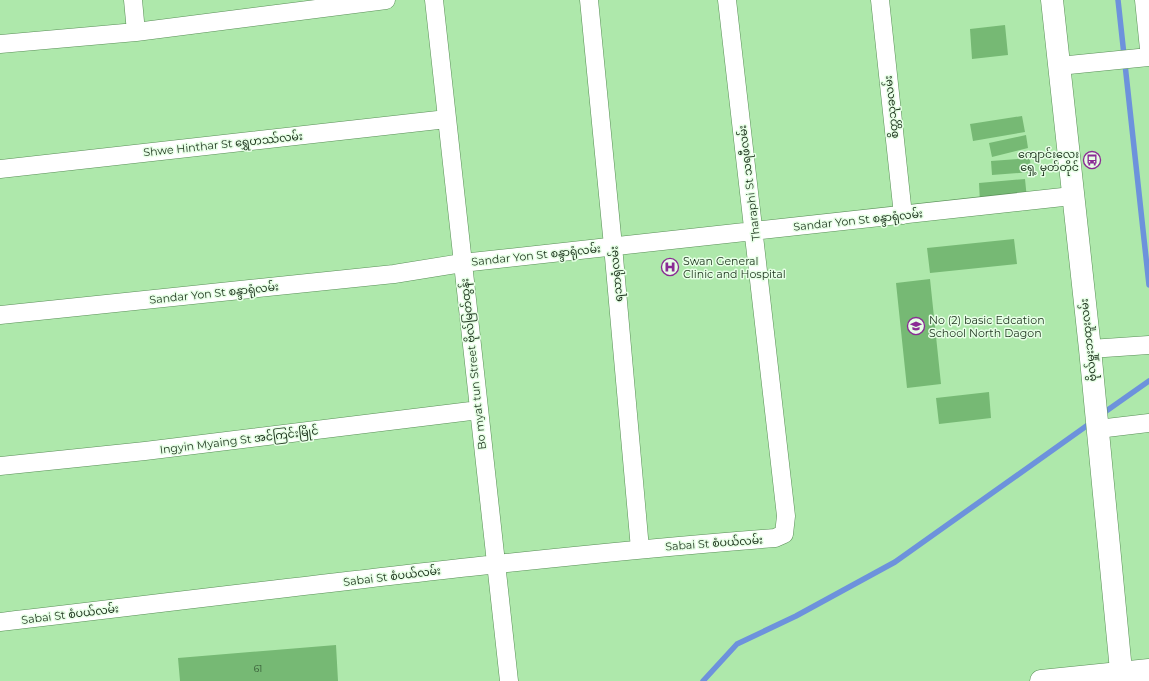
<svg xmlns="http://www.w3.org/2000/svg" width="1149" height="681" viewBox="0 0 1149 681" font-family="Montserrat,'Noto Sans Myanmar',sans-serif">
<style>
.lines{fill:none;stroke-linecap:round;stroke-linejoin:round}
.stream{stroke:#6d92dc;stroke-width:5.5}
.building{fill:#76b974}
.minor-casing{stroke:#598f57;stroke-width:19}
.secondary-casing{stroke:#598f57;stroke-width:23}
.primary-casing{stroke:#598f57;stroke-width:23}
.minor{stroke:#fff;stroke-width:18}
.secondary{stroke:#fff;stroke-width:22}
.primary{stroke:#fff;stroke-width:22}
.labels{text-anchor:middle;stroke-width:3;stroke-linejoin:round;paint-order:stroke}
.number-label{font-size:9px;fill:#325432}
.street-label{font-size:11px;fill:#1c331c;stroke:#e7ffe6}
.poi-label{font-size:11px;fill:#1c331c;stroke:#e7ffe6;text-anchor:start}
</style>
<rect width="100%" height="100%" fill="#aee8ab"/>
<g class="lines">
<path class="stream" d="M1118,0L1149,285
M1102,414L1149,381
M703,681L737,644L796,616L895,562L1092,422"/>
</g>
<path class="building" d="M1005,25L1008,55L972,59L970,29Z
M1022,116L1025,132L973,141L970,124Z
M1026,135L1028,148L992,157L989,143Z
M1030,158L1031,172L992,175L991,161Z
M1025,179L1027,199L980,203L979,183Z
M1014,239L1017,264L930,273L927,248Z
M930,279L941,384L907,388L896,283Z
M989,392L991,418L939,424L936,398Z
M336,645L338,681H180L178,658Z"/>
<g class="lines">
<g class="minor-casing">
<path id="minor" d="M133,0L136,32
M434,0L509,681
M589,0L613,246L640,549
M880,0L903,215
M1144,0L1149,49
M0,44L136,32L386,0
M1059,66L1149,57
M0,169L447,119
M0,315L394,274L462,263L1072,196
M1090,349L1149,345
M1098,429L1149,423
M0,466L145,451L479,410
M0,622C258,592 516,558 775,538L784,534L786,516L727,0"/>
</g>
<g class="secondary-casing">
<path id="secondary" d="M1041,681L1149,670"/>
</g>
<g class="primary-casing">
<path id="primary" d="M1052,0L1090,349L1122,681"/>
</g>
<use href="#minor" class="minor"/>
<use href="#secondary" class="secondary"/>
<use href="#primary" class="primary"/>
</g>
<defs>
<g id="bus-ring" transform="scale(0.9)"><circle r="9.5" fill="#e7ffe6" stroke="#8a2b94" stroke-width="1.5"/><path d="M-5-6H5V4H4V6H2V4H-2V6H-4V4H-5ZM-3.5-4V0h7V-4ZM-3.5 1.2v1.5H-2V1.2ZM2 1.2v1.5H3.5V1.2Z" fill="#8a2b94"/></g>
<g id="hospital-ring" transform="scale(0.9)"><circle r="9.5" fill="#e7ffe6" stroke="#8a2b94" stroke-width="1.5"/><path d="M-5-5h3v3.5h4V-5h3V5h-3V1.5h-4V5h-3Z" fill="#8a2b94"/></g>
<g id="school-ring" transform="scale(0.9)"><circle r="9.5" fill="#e7ffe6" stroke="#8a2b94" stroke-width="1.5"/><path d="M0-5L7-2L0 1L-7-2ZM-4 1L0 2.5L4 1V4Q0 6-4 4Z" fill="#8a2b94"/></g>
</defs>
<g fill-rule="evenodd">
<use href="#bus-ring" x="1092" y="160"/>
<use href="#hospital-ring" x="670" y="267"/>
<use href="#school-ring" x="916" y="326"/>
</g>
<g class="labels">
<g class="number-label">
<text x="258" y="672">61</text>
</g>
<g class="street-label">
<text transform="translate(891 107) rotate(-96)" y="4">စိတ္တသုခလမ်း</text>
<text transform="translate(223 144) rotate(-6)" y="4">Shwe Hinthar St ရွှေဟဿ်လမ်း</text>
<text transform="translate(749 183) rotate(-97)" y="4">Tharaphi St သရဖီလမ်း</text>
<text transform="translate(858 220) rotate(-6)" y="4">Sandar Yon St စန္ဒာရုံလမ်း</text>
<text transform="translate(536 255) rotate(-6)" y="4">Sandar Yon St စန္ဒာရုံလမ်း</text>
<text transform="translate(616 274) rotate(-95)" y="4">ရသာရုံလမ်း</text>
<text transform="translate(214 293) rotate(-6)" y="4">Sandar Yon St စန္ဒာရုံလမ်း</text>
<text transform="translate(1088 340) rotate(-96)" y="4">ဗိုလ်မှူးဘထူးလမ်း</text>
<text transform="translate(473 364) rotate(-96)" y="4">Bo myat tun Street ဗိုလ်မြတ်ထွန်း</text>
<text transform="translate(239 440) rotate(-7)" y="4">Ingyin Myaing St အင်ကြင်းမြိုင်</text>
<text transform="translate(714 543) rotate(-4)" y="4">Sabai St စံပယ်လမ်း</text>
<text transform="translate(392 576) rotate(-7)" y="4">Sabai St စံပယ်လမ်း</text>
<text transform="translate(70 614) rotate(-7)" y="4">Sabai St စံပယ်လမ်း</text>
</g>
<g class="poi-label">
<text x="1079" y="158" text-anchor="end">ကျောင်းလေး<tspan x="1079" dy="13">ရှေ့ မှတ်တိုင်</tspan></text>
<text x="683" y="265">Swan General<tspan x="683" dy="13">Clinic and Hospital</tspan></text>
<text x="929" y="324">No (2) basic Edcation<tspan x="929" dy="13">School North Dagon</tspan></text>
</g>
</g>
</svg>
